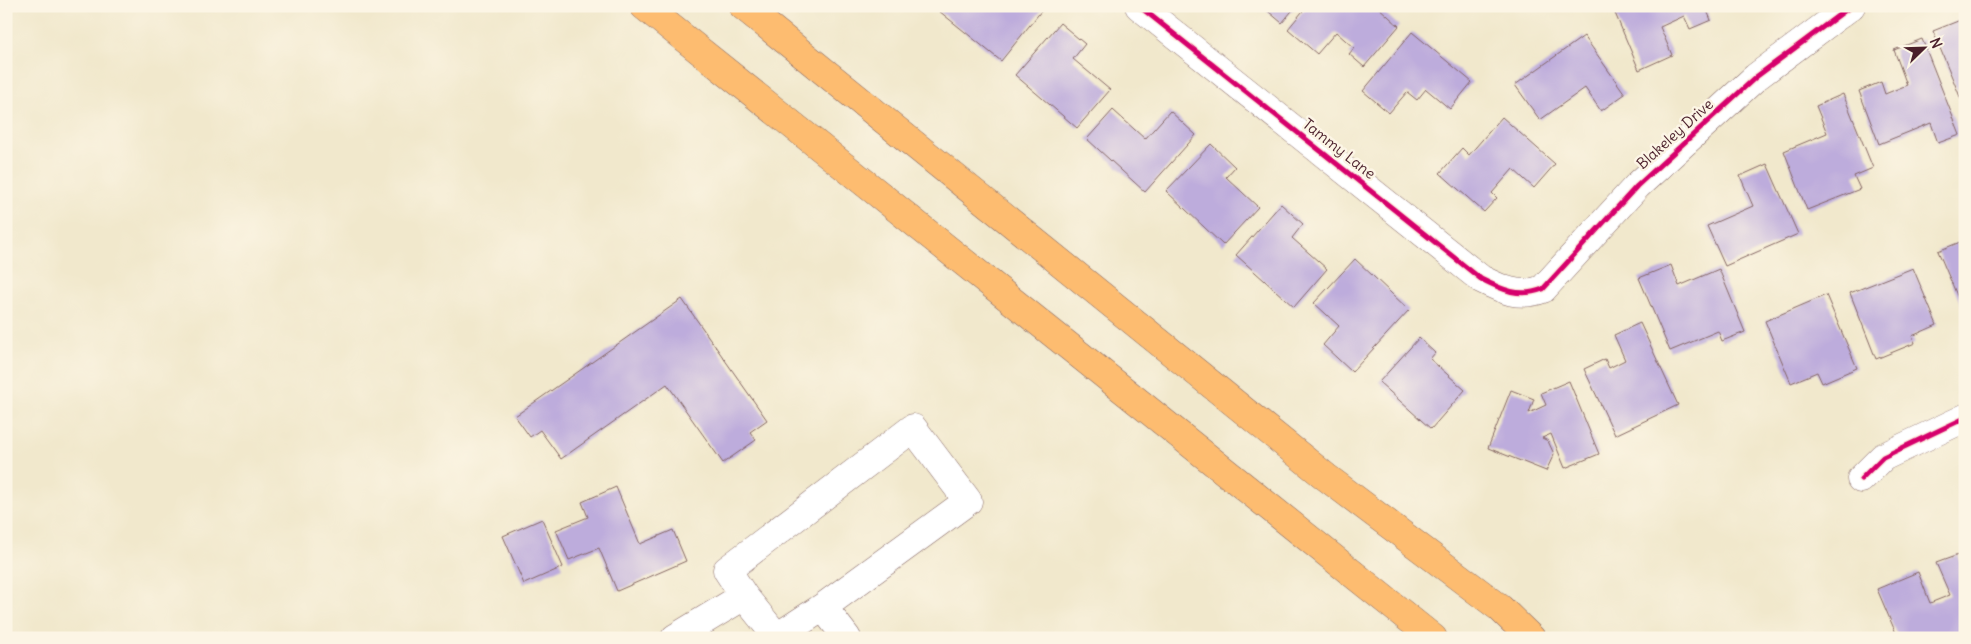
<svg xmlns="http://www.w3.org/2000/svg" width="1971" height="644" viewBox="0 0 1971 644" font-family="Delius,sans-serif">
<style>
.building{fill:#bdacdc}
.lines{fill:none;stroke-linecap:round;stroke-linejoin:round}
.minor-casing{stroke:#846563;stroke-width:29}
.highway-casing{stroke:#846563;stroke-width:29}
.minor{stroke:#fff;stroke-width:28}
.highway{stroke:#fdbc6f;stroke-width:28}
.cycleway-casing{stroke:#fcf5e5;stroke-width:8}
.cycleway{stroke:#d6006c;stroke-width:5}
.labels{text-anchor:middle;stroke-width:5;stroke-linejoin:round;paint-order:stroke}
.street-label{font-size:15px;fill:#4a1f2b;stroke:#fcf5e5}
</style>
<rect width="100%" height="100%" fill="#fcf5e5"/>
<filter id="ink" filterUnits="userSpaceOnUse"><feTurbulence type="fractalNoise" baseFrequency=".02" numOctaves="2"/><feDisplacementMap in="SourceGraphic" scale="10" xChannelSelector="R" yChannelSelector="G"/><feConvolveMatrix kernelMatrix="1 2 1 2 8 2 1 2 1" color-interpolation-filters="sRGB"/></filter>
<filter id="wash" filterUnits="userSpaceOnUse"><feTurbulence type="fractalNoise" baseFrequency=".0096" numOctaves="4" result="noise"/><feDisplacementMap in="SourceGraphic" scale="20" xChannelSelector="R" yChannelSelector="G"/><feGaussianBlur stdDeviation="1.12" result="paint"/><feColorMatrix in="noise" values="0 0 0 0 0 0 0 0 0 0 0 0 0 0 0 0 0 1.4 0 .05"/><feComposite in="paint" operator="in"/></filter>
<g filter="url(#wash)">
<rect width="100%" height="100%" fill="#f1e8cc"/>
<g id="blocks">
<path class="building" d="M943,6H1038L1042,10L1001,61L939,11Z
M1262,6H1296L1282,23Z
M1307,6H1377L1399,26L1364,67L1349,54L1354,48L1336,32L1317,54L1288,29Z
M1612,6H1705L1711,20L1690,29L1684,16L1660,27L1672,55L1639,70Z
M1963,19L1965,104H1963L1933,31Z
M1060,23L1085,44L1073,59L1110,90L1077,128L1015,75Z
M1412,32L1472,82L1450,109L1426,89L1417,100L1407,92L1389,113L1363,91Z
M1584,36L1625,94L1601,111L1585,88L1540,120L1515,85Z
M1922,39L1960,135L1938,143L1931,123L1879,144L1859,91L1881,82L1885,94L1907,85L1894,50Z
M1843,94L1873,168L1854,176L1860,189L1807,210L1784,151L1827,133L1816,106Z
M1113,110L1145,139L1170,111L1196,135L1145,192L1087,139Z
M1502,117L1555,164L1534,188L1513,169L1492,193L1497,198L1484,212L1440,173L1462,148L1469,155Z
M1211,144L1235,167L1226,177L1258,207L1223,245L1166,191Z
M1767,164L1798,234L1725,266L1707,226L1753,206L1740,176Z
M1281,204L1303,224L1292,238L1327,269L1294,307L1236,255Z
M1965,240V314L1938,251Z
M1355,259L1409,310L1352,372L1323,345L1339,326L1314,303Z
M1671,265L1679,286L1719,269L1745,332L1722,341L1718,331L1670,351L1639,278Z
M1913,268L1937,325L1912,336L1915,343L1876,359L1850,293Z
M1826,295L1857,368L1822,383L1817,372L1791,383L1765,321Z
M682,299L767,420L750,432L756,440L723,463L667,384L561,459L540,430L530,437L515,416Z
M1640,323L1678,405L1615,435L1584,369L1605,359L1609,368L1625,360L1614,335Z
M1419,338L1435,353L1430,359L1465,390L1431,429L1379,382Z
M1569,381L1599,454L1565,468L1551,434L1542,438L1548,441L1554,454L1546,471L1488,448L1511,390L1534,399L1529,413L1546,405L1541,393Z
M616,487L640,544L673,530L686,561L617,591L599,548L569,560L556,530L588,517L582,502Z
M542,519L563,567L524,584L503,536Z
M1958,555L1965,572V635L1958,638H1898L1877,589L1918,572L1930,603L1950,595L1936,563Z"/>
</g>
</g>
<g filter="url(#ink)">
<use href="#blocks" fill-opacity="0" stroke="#846563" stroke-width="1"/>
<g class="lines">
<g class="minor-casing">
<path id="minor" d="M1139,6L1481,279C1503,290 1519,298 1543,289L1637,186L1756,77L1851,6
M1861,479L1883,457L1965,418
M744,596L727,570L913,428L968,501L823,607
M675,638L744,596L777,637L823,607L847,638"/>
</g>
<g class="highway-casing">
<path id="highway" d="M644,6L1433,638
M743,6L1326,477L1500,608L1531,638"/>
</g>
<use href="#minor" class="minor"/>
<use href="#highway" class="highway"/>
<g class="cycleway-casing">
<path id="cycleway" d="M1139,6L1481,279C1503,290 1519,298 1543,289L1637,186L1756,77L1851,6
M1861,479L1883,457L1965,418"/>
</g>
<use href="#cycleway" class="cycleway"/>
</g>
</g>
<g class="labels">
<g class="street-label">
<text transform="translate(1675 134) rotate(-42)" y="5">Blakeley Drive</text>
<text transform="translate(1339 149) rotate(38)" y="5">Tammy Lane</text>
</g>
</g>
<rect width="1971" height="644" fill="none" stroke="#fcf5e5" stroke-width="25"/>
<g transform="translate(1924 48) rotate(67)" stroke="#fcf5e5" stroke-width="4" paint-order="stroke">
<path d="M0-4L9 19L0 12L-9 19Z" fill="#4a1f2b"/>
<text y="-8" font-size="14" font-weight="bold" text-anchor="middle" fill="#4a1f2b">N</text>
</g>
</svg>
